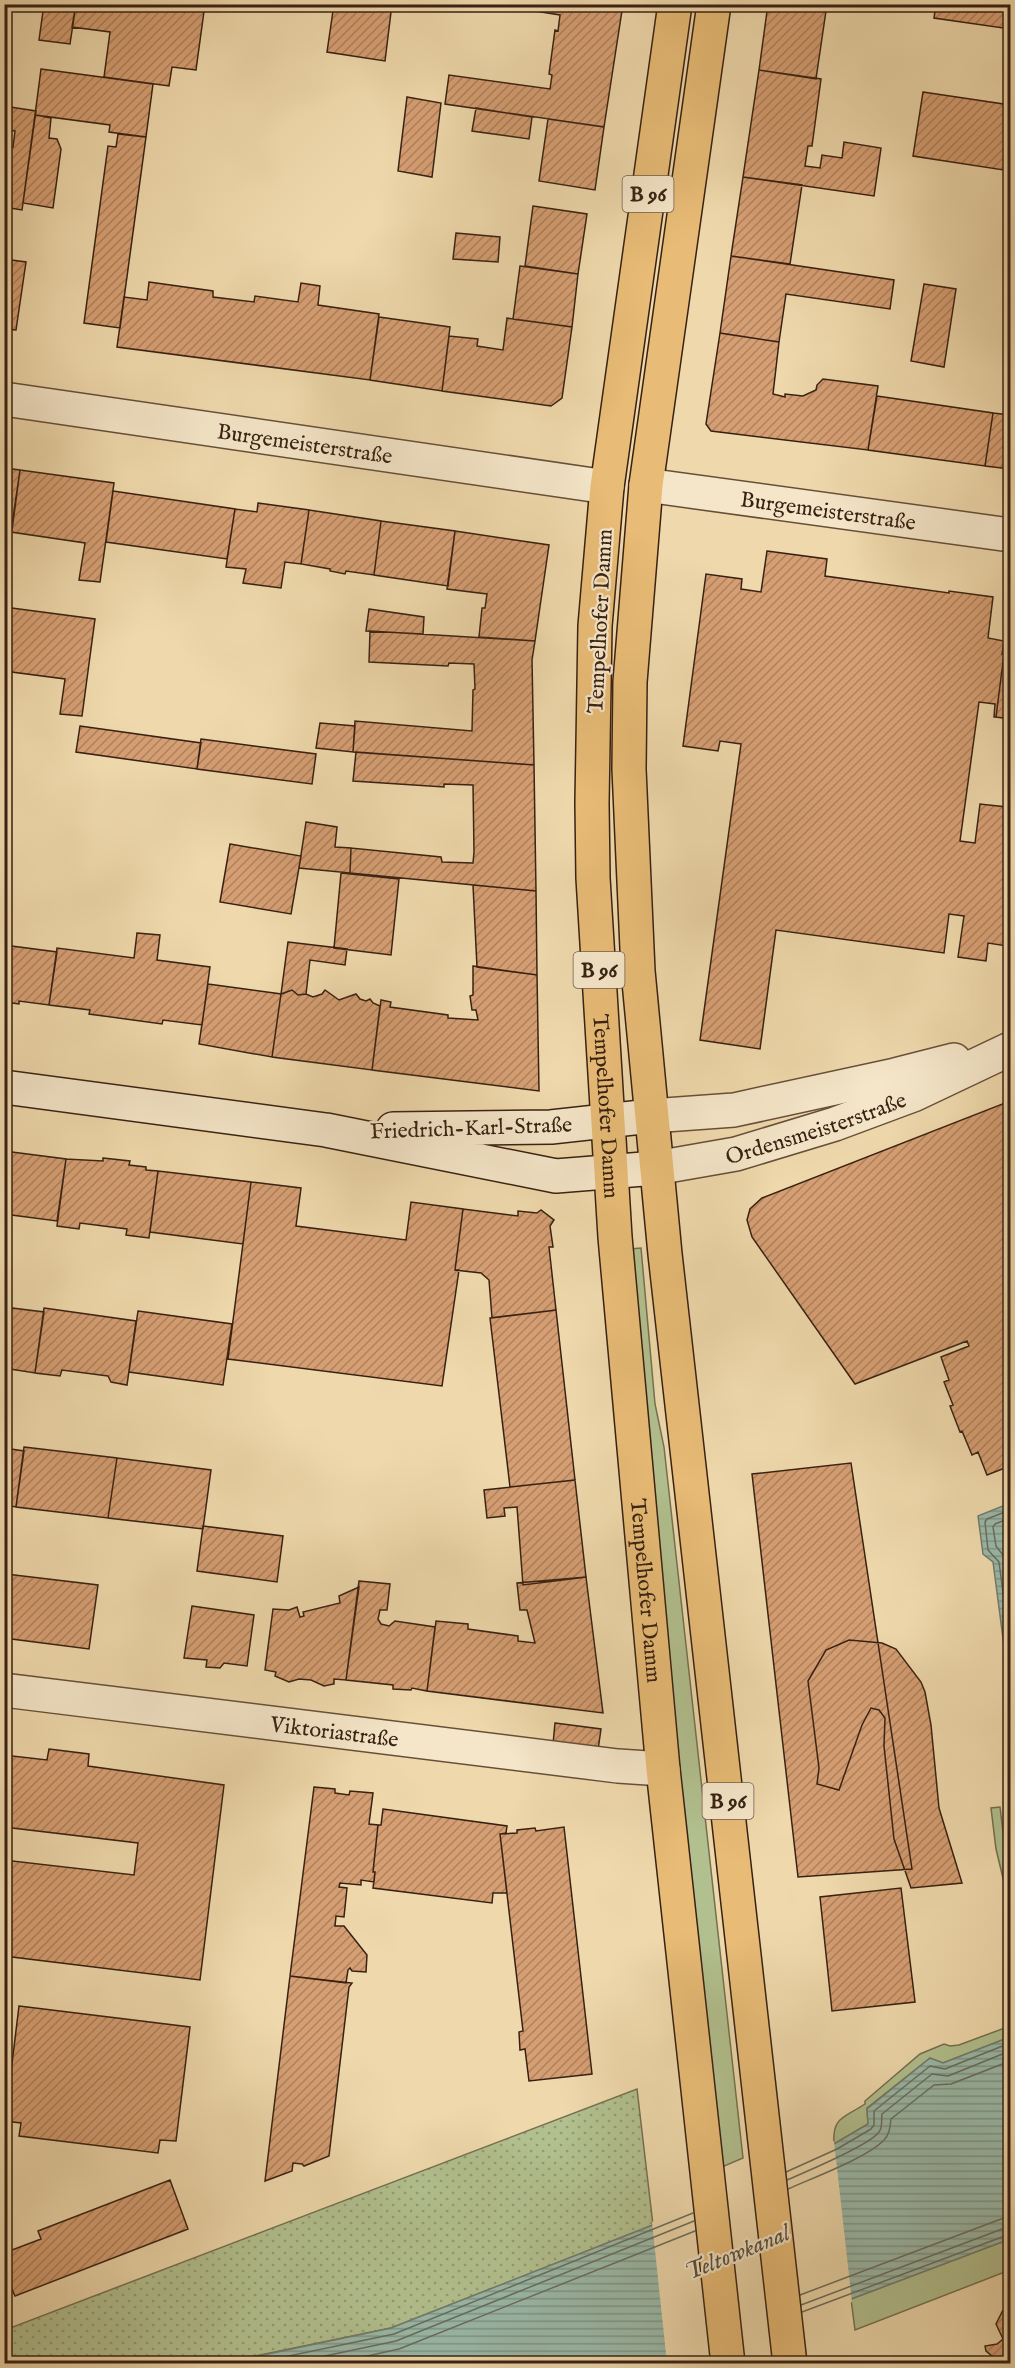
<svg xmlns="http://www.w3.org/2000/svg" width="1015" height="2368" viewBox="0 0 1015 2368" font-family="'IM FELL English',serif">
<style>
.grass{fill:#b2c08f;stroke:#757051;stroke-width:1.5}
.park{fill:url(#park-dots);stroke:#757051;stroke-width:1.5}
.water{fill:url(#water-rules);stroke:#737d6e;stroke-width:1.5}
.pier{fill:#efd9ac}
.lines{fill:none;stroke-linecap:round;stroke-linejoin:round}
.shore{stroke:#696e5e;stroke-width:1.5}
.building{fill:url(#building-hatch);stroke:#382113;stroke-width:1.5}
.minor-casing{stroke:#664f39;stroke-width:36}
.tertiary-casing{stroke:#664f39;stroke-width:36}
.secondary-casing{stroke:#382113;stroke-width:36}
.primary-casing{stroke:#382113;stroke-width:36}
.minor{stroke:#f5e6c9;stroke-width:33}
.tertiary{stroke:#f5e6c9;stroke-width:33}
.secondary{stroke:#f5e6c9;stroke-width:33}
.primary{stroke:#e8bc76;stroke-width:33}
.labels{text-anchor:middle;stroke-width:4.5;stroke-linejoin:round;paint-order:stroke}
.shield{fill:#f5e6c9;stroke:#715c4a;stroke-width:1.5}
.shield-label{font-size:21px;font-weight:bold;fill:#382113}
.street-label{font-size:22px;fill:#382113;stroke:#f5e6c9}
.water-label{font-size:24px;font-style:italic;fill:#554f40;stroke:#f5e6c9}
</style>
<defs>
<pattern id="park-dots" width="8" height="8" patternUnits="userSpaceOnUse" patternTransform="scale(1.5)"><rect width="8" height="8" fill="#b2c08f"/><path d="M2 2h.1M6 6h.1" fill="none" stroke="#929c74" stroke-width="1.8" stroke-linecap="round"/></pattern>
<pattern id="water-rules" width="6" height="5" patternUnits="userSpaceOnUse" patternTransform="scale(1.5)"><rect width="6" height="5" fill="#9abaaa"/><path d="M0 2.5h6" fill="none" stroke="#7f9789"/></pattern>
<pattern id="building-hatch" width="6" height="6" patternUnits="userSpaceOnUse" patternTransform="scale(1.5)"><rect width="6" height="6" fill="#d69f73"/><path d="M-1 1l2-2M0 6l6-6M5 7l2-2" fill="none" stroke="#af815d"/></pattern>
</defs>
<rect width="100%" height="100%" fill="#efd9ac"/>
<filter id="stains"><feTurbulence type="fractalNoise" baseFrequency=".00333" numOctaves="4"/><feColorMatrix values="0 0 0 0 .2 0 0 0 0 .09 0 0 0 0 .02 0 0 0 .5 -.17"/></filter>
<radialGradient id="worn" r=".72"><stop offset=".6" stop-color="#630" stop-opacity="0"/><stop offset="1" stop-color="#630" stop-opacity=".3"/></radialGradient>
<path class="grass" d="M641,1248L655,1404L664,1447L743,2158L722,2167L682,1808L630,1249Z
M1000,1807L1004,1840H1010V1907L996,1849L991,1808Z
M1010,2026V2037L943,2063L930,2058L867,2108L868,2124L834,2144C832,2117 844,2118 865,2104V2101L920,2054L944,2044L950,2046L959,2045Z
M1010,2239V2270L855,2330L851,2299Z"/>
<path class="park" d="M637,2089L653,2225L391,2328L221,2363L5,2364V2330Z"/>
<path class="water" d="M1010,1503V1692L993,1562L983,1554L978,1516Z
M1010,2037V2239L851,2299L690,2363L221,2364L391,2328L653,2225L834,2144L868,2124L867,2109L930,2058L943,2063Z"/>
<path class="pier" d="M834,2141L852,2302L698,2364L667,2363L652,2222Z"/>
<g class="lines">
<path class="shore" d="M1010,1510L987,1519L985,1522L988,1550L999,1562L1010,1647
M1010,1518L995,1524L993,1527L996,1546L1006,1559L1010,1590
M786,2172L837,2149L871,2129L874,2125V2111L930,2066L945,2069L1010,2043
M787,2180C805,2172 869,2146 879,2132C883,2127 881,2120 882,2114L932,2074L948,2076L1010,2051
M788,2189C812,2178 867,2158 884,2140C890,2134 890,2126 891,2119L934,2085L951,2084L1010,2061
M800,2295L1001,2219L1010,2217
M801,2305L1010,2226
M802,2312L1010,2234
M250,2364L394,2334L693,2213
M287,2364L396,2341L694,2221
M331,2364L399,2349L695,2231"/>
</g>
<path class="building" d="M44,4H76L70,44L39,40Z
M76,4H205L196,70L172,67L169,86L104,77L110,32L72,27Z
M334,4H392L385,61L327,52Z
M491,4H623L604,127L445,104L449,75L550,89L552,75L549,74L555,30L558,31L560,15Z
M768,4H827L816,79L759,70Z
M905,4H936V9Z
M936,4H1010V29L934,18Z
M41,69L153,84L146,137L109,132L110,125L35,115Z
M759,70L821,79L812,146H808L805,166L820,168L822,155L842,158L844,142L881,148L874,196L743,177Z
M923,92L1010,105V171L913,156Z
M407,97L441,103L432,177L398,171Z
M10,107L36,111L22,210L4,207V145L13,147L15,131L7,130Z
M476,108L532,117L529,139L472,131Z
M35,115L51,118L49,138L57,139L61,149L53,208L23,203Z
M548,119L604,127L595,190L539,181Z
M118,134L146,137L120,328L84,323L108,146L116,147Z
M743,177L802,185L790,264L731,256Z
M533,206L587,214L578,274L525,266Z
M456,233L500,237L498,262L453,259Z
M731,256L894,280L890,309L786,294L779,342L720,333Z
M4,259L26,262L16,330L4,329Z
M520,266L578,274L572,327L513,319Z
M149,282L213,291V297L254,302L255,296L298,302L301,283L320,286L318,305L379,314L370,380L117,347L124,297L147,300Z
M924,284L956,289L944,367L911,361Z
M1010,297V320L1007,319Z
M379,317L450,327L442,391L370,380Z
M507,318L572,327L562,398L551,406L442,391L449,336L478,339L477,346L503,350Z
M720,333L779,342L773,394L785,397V394L803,396L816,390L817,385L823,379L878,386L868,450L711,431L706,424Z
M877,396L993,413L985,466L868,450Z
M993,413L1010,415V469L985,466Z
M4,468L20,470L12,530L4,529Z
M20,470L114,483L100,582L79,580L85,543L11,532Z
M113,491L235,509L227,559L106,542Z
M258,503L309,510L301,564L285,562L281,588L243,583L246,569L226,567L235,509L257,512Z
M309,510L381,521L374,575L346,571L345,574L330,571V569L301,564Z
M381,521L455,531L448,586L374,575Z
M455,531L549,545L535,641L479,637L482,608H485L487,594L447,589Z
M767,551L827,559L825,576L949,593V591L993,597L988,638L1004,641L1002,654H1004L996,717H994L995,704L979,702L960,841L975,843L980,804L1007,807L1004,826L1010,827V922L1007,946L988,943L986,961L958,957L964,916L949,914L944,953L776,930L760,1049L700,1040L741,744L720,741L718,751L683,746L706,574L742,579L741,589L761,592Z
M4,607L95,619L82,716L60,714L65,679L4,671Z
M369,609L424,617L423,634L366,631Z
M370,631L535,641L532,660L534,765L353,752L355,721L472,731L473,690L475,689L474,664L449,663L448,666L369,662Z
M1004,654L1010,655V719L996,717Z
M320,723L355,726L353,752L316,748Z
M80,726L201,743L197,769L76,752Z
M201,739L316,754L312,784L197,769Z
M356,752L534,765L536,891L350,873L351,848L441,857L442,862L473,863L474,852L473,785L444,784V787L353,781Z
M306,822L337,827L335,847L351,848L350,873L299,868Z
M230,844L301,856L291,914L220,902Z
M341,873L399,879L391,955L334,948Z
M473,885L536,891L537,975L477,967Z
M137,933L160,935L157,960L210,967L202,1025L163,1020L162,1024L89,1014L90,1010L49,1005L57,948L134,958Z
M288,942L347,949L345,965L310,960L306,994L298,995L292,990L281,994Z
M4,945L57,952L49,1005L19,1001V1004L4,1002Z
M473,966L537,975L539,1091L372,1070L381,1000L391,1002L390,1007L448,1015V1018L478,1020L476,1010H472L470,996L473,995Z
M208,984L281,994L272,1057L199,1044Z
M292,990L298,995L306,994L313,997L322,994L325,990L339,1000L356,994L360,999L366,1001L370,999L373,1003L380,1006L372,1070L272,1057L281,994Z
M1010,1101V1466L987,1475L978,1452L972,1455L962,1431L960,1432L950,1406L953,1405L944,1382L949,1380L941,1357L969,1346L967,1341L855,1384L752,1237L747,1220L750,1209L762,1198Z
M4,1151L66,1159L57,1221L4,1214Z
M103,1158L130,1161L129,1165L146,1167V1170L158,1171L149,1238L126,1235L127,1229L80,1223L79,1229L57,1226L66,1159L103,1161Z
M158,1171L251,1182L243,1244L150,1232Z
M251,1182L301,1188L296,1226L406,1240L411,1202L463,1209L455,1270H459L442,1386L228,1359Z
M463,1209L518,1216V1211L537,1213L541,1210L554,1220L550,1226L553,1247H549L556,1310L492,1318L489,1280L481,1273L455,1270Z
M4,1307L44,1312L35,1373L4,1368Z
M44,1308L136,1321L127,1385L111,1382L108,1376L62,1370L60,1376L35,1373Z
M556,1310L575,1480L510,1487L490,1318Z
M138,1311L232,1324L223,1385L129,1372Z
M24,1447L117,1458L108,1518L16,1507Z
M4,1448L24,1451L16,1507L4,1505Z
M117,1458L211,1470L203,1529L108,1518Z
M851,1463L912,1869L798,1877L752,1474Z
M575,1480L586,1577L523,1585L517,1507L504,1508L505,1516L487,1518L484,1490Z
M203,1526L283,1536L277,1582L197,1571Z
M6,1574L98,1585L89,1649L4,1638Z
M586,1577L603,1713L427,1691L436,1621L468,1624V1629L518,1636V1641L535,1643L527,1610H520L517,1583Z
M359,1581L390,1584L387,1610H380L378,1619L381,1624L389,1626L395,1621L435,1627L427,1691L412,1688L411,1690L393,1689V1685L346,1680Z
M359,1587L346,1680L334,1679V1684L324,1686L311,1680L299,1679L289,1682L275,1676L276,1672L265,1670L273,1609L289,1610L297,1607L300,1617L304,1616L303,1612L340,1603L339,1596Z
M192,1606L254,1615L247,1666L224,1663L220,1668L206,1667L207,1660L184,1658Z
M849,1640L882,1643L896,1649L921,1682L925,1692L931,1725L939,1808L962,1883L911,1888L894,1839L884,1746L885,1718L879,1710L871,1708L862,1725L839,1790L817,1784L819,1768L808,1681L826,1650Z
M555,1723L601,1729L598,1750L553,1744Z
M49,1749L89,1754L88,1766L224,1785L200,1980L4,1956V1860L134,1875L138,1843L4,1827V1755L47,1760Z
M314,1787L335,1789V1793L349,1795L350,1791L373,1793L369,1824L378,1825L373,1872H375L374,1882L361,1880V1885L340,1883L339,1887L347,1888L344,1917L336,1916L335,1926H344L367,1955L366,1972L352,1971L350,1968L348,1970L346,1983L290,1976Z
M383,1809L507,1826L506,1833L500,1834L507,1893H493L492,1903L373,1888L375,1872H373L378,1825H381Z
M564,1827L592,2074L529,2081L525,2049L520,2050L519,2032L523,2031L500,1834L517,1833V1830L535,1828L536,1831Z
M901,1888L915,2002L832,2011L820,1897Z
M290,1976L352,1983L349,1987L329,2156L304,2166L302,2164L293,2163L292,2171L265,2181Z
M19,2006L190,2027L176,2141L160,2140L158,2153L19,2136L21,2123L5,2121Z
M170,2180L188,2229L15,2296L4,2271V2253L41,2239L38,2231Z
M1003,2310H1010V2364H998L996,2361L991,2360L992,2356L986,2351L985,2346L997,2344L1003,2339L996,2324Z"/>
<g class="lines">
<g class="minor-casing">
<g id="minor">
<path id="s1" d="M4,399L607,487"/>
<path id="s2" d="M646,485L1010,535"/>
<path id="s3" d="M4,1690L618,1766L663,1769"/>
</g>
</g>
<g class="tertiary-casing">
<g id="tertiary">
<path d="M651,1116L734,1110L895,1075L954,1060"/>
<path id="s4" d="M656,1168L736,1154L835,1124L913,1095L1010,1049"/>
</g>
</g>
<g class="secondary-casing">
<path id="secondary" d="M4,1087L326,1130L556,1176L656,1168
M393,1129L551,1127L651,1116"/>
</g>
<g class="primary-casing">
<g id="primary">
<path id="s5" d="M675,4L607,487L595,626L592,803L593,878L615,1237L663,1769L728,2364"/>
<path d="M714,4L646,485L630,682L629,769L638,971L665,1254L790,2364"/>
</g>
</g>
<use href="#minor" class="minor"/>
<use href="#tertiary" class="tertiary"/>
<use href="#secondary" class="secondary"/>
<use href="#primary" class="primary"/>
</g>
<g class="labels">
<g class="shield">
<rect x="622.5" y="176" width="51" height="36" rx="4.5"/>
<rect x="573.5" y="952" width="51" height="36" rx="4.5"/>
<rect x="702.5" y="1783" width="51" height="36" rx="4.5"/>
</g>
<g class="shield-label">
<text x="648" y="201">B 96</text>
<text x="599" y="977">B 96</text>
<text x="728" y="1808">B 96</text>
</g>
<g class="street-label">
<text dy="8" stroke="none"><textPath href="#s1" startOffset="304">Burgemeisterstraße</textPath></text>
<text dy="8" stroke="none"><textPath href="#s2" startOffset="184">Burgemeisterstraße</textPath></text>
<text transform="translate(599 621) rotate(-87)" y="8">Tempelhofer Damm</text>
<text dy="8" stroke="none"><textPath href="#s5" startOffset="1108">Tempelhofer Damm</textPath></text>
<text dy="8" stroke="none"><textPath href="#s4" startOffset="165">Ordensmeisterstraße</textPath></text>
<text transform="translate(471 1127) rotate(-2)" y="8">Friedrich-Karl-Straße</text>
<text dy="8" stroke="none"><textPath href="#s5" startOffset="1594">Tempelhofer Damm</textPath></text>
<text dy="8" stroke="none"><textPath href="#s3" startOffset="333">Viktoriastraße</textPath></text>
</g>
<g class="water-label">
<text transform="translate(737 2252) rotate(-22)" y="8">Teltowkanal</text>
</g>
</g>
<rect width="1015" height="2368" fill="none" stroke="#efd9ac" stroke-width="24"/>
<rect x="6" y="6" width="1003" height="2356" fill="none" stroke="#382113" stroke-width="3"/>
<rect x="12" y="12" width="991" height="2344" fill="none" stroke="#382113" stroke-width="1.5"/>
<rect width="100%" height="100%" filter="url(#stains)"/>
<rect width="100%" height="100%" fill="url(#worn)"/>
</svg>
